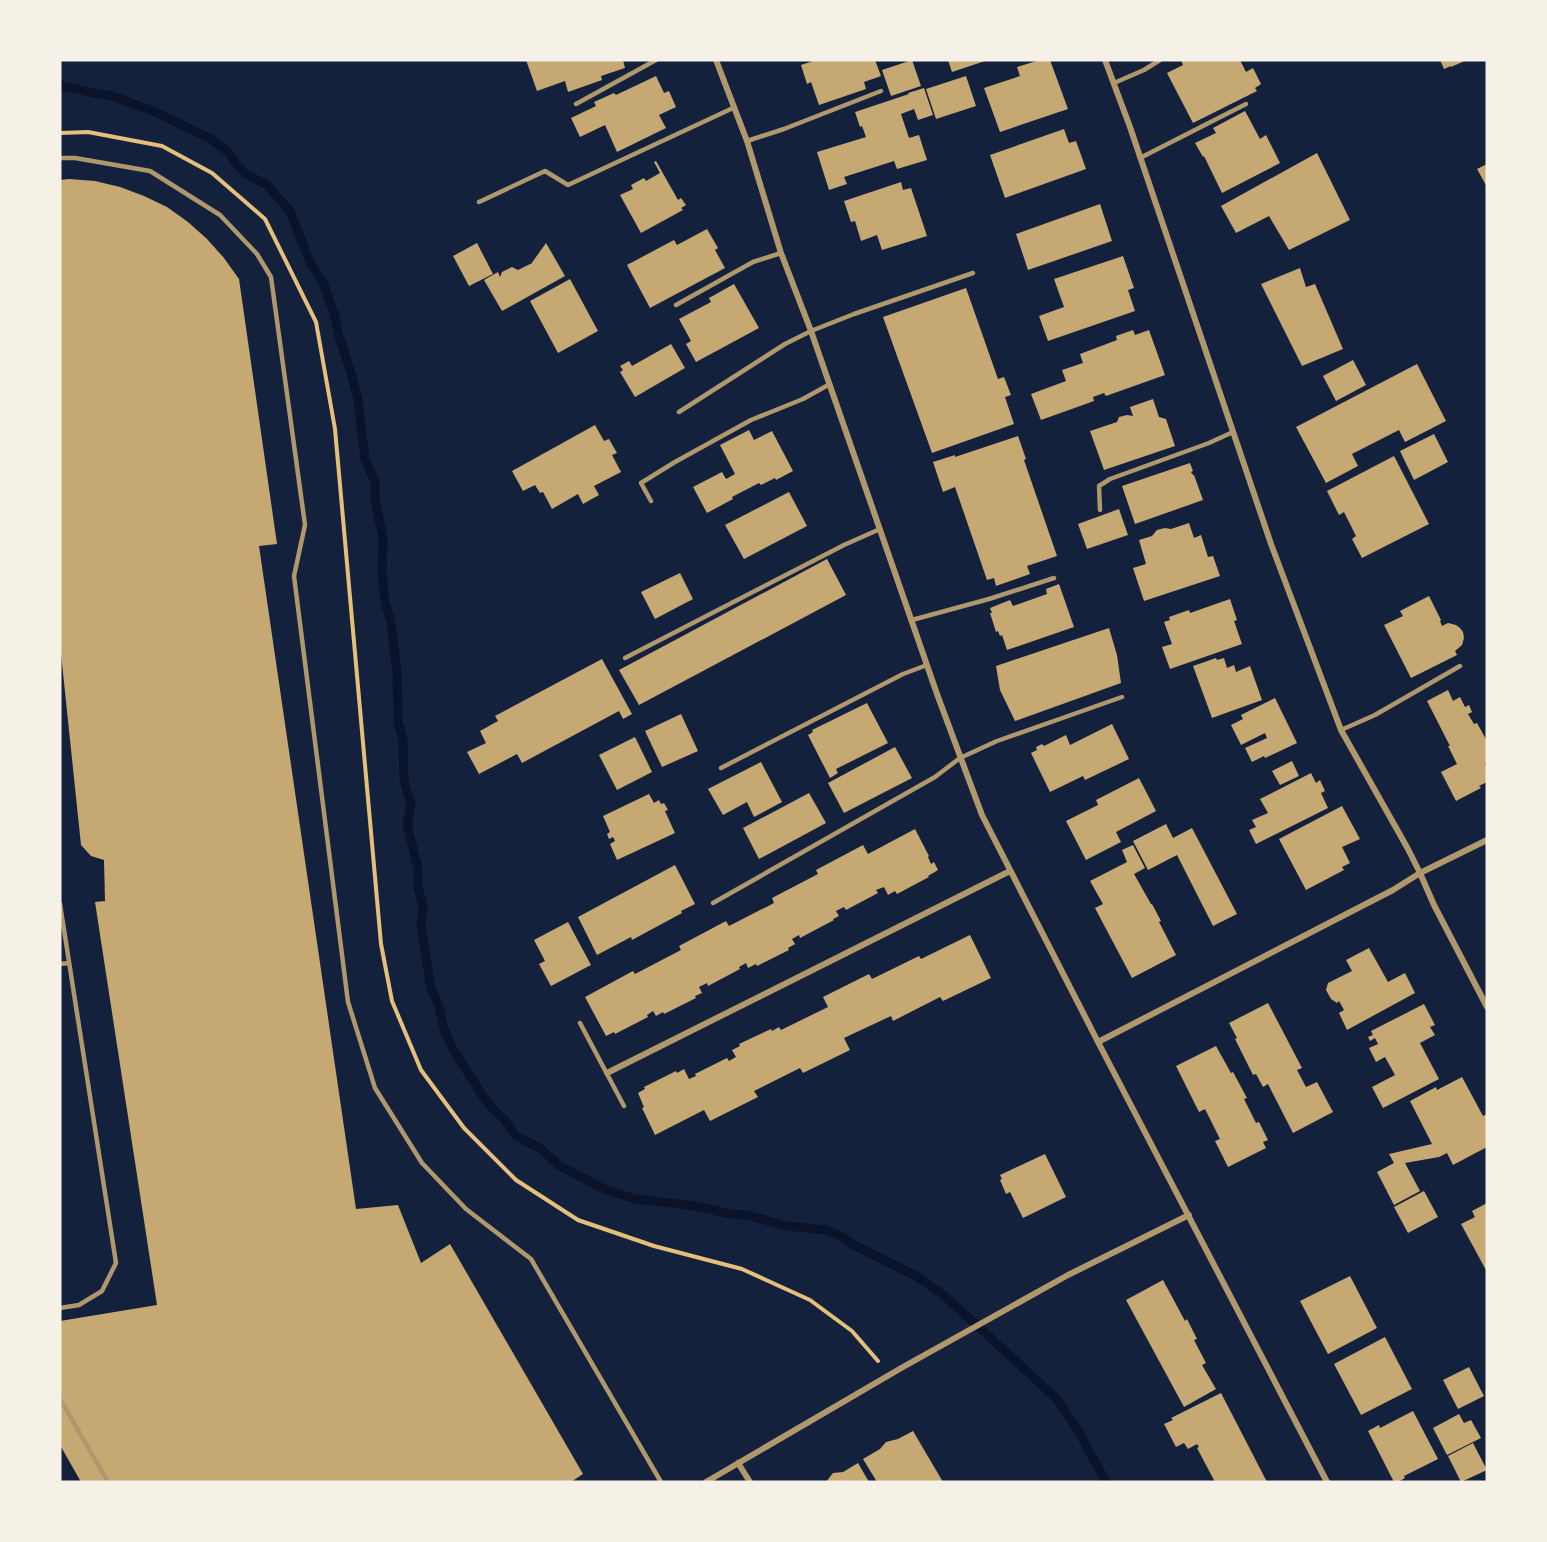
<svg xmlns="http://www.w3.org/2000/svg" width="1547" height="1542" viewBox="0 0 1547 1542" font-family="'PT Serif',serif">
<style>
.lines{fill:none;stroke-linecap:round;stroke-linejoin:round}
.stream{stroke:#0b132b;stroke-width:9}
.building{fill:#c6a872}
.path{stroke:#e5c07b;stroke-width:4}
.service{stroke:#b1986c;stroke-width:4.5}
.minor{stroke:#b1986c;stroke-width:6}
</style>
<rect width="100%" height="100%" fill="#14213d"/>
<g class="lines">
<path class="stream" d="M60,85L93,93L109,95L153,111L211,139L226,150L244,173L267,185L290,211L309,260L323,283L334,313L339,336L352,376L358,400L365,459L375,482V499L383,538L382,575L385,602L391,622L397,673L398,722L403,740L404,780L411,805L407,825L418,869V887L423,907L421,926L431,989L439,1006L444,1029L451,1046L482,1095L492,1108L503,1118L515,1135L541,1149L560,1166L606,1190L636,1199L696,1206L730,1214L747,1215L787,1226L826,1230L841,1236L854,1245L918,1277L947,1298L1057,1399L1079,1432L1106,1482"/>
</g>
<path class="building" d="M526,60H623L625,68L601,76L602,80L568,92L565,81L537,91Z
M816,60H875L881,76L864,82L866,89L819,105L811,82L807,84L801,65Z
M912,60L921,86L891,96L882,70Z
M948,60H988L952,72Z
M1040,60H1050L1068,109L1000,132L984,88L1020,76L1017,67Z
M1181,60H1240L1246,72L1253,68L1261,84L1255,88L1257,91L1193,123L1167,73L1183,65Z
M1440,60H1467L1451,67V66L1444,69Z
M656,76L664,93L669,91L676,107L659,115L666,128L617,152L605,125L580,137L571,118L596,106L594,102L614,93L616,95Z
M966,76L976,106L936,119L926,89Z
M924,88L933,115L918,120L914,109L901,114L909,138L919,135L927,160L897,169L894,161L844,177L847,184L829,190L817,152L866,137L862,126L860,127L855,112L909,94L908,93Z
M1245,111L1260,139L1266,135L1280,163L1222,193L1204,156L1203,157L1195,143L1216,133L1213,128Z
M1064,129L1069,143L1076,141L1086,169L1005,198L990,155Z
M1317,153L1350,220L1289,250L1269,216L1236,233L1221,206Z
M656,161L678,200L681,198L686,205L681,208L683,210L641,233L620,195L633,189L631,185L644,178L646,181L660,173L654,162Z
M1487,164V187L1477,169Z
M69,179L95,181L120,187L144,196L167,207L188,222L207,239L224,258L239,279L277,544L259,546L356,1209L398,1205L421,1263L450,1244L583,1474L571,1482H81L60,1445V1321L157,1305L95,902L105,901L104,860L91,856L81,845L60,644V180Z
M901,182L903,190L911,188L927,236L882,250L877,235L861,241L855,221L851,222L844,201Z
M1100,204L1112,241L1028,270L1016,234Z
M707,229L718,248L715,250L725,268L650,308L627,265L674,240L677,245Z
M477,243L493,274L469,286L453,256Z
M546,243L565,276L502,311L484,280L498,272L500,277L502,272L512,267L518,270L530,264H531Z
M1123,256L1134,288L1128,290L1135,311L1048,341L1039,316L1064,307L1054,279Z
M1300,268L1306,287L1315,284L1343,349L1302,366L1261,284Z
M570,279L598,331L558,353L530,301Z
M734,284L759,328L696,362L686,344L691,341L679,319L711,302L709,298Z
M966,288L998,379L1004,377L1011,395L1005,397L1014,424L932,453L883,317Z
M1133,330L1135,335L1149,330L1165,375L1106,396L1104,393L1093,397L1094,401L1041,420L1031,394L1066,381L1062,370L1083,363L1080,354L1117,340L1116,336Z
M671,344L685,368L635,397L620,372L623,370L620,366L629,361L632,366Z
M1353,360L1366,385L1336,401L1323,376Z
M1417,364L1446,421L1405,442L1399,430L1352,454L1358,466L1326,483L1296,427Z
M1153,399L1159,417L1166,419L1175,446L1104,470L1090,431L1117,422L1119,417L1127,415L1133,416L1130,407Z
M595,425L604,441L609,439L617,453L612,455L621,472L594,486L599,495L583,504L578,494L552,509L543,492L540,493L535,485L523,491L512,471Z
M749,430L754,440L772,431L793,471L776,480L775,478L761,485L759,483L732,497L733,499L707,513L693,487L722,472L726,479L735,474L720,445Z
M1434,434L1448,462L1414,480L1400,451Z
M1018,436L1026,459L1024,460L1057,556L1027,566L1030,574L996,586L994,578L987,580L955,487L943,492L933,462L955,455V457Z
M1394,456L1429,524L1362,558L1352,539L1356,536L1344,512L1339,515L1327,491Z
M1190,463L1193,471L1191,472L1193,475H1194L1203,500L1135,524L1122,486Z
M789,492L807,526L744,559L725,525Z
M1119,509L1128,535L1087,549L1078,524Z
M1189,523L1194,538L1201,535L1208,557L1213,556L1220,576L1144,601L1133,568L1146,564L1139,540L1152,536L1157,530L1165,528L1171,529Z
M827,559L846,595L639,705L619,670Z
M680,573L693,599L655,619L641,592Z
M1059,584L1074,627L1007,650L1002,635L1000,636L998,631L996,632L990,613H992L990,608L1010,600L1013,606L1047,594L1046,589Z
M1429,596L1441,620L1440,621L1442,626L1448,623L1456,625L1460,628L1463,632L1464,638L1462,645L1455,651L1457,655L1411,678L1384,625L1403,616L1400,611Z
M1230,599L1237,620L1234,621L1242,644L1170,669L1162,647L1172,644L1164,622L1170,620L1169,617L1189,610L1190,613Z
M1109,628L1117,655L1121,683L1015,721L1000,690L996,666Z
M1216,658L1217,660L1224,658L1227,668L1234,665L1236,672L1250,666L1262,700L1212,718L1193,666Z
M602,659L632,714L623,719L619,711L522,763L517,754L479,774L467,752L486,743L480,731L498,721L495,716Z
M1448,690L1453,701L1460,697L1465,707L1469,705L1472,712L1468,714L1474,724L1477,723L1487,741V762L1485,763L1487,767V782L1479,786L1481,788L1456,801L1441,772L1457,764L1448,746H1450L1427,701Z
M1275,698L1297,743L1265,758L1264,756L1252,762L1245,748L1267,738L1265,733L1241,745L1231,725L1243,719L1241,715Z
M867,703L888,743L836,769L838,773L830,778L808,735L813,732L812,730Z
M681,714L698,751L662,767L645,731Z
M1112,724L1129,759L1085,780L1083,776L1050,792L1031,753L1037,750L1036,747L1042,744L1044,746L1066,735L1070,745Z
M635,737L652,772L617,790L599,755Z
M895,747L912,778L844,813L828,783Z
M1292,761L1299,776L1280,785L1272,771Z
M761,762L782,802L754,817L747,802L723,815L708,789Z
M1311,773L1316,783L1320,780L1325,791L1321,793L1328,808L1256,844L1249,830L1256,827L1252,820L1268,813L1260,799Z
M1139,778L1156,811L1116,832L1121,842L1086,860L1066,821L1098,805L1096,800Z
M809,793L826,823L759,859L743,828Z
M649,794L654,803L659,800L661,804L664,803L668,810L665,811L675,833L617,860L610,844L615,841L613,837L609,839L607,834L610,832L603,816Z
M1342,806L1360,839L1342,847L1350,863L1342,867L1344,870L1306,890L1279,839Z
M1166,824L1173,838L1192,828L1237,914L1213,926L1177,855L1148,870L1133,841Z
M915,829L929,856L928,857L931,864L934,862L938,870L928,876L929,877L897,894L895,891L888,895L884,887L876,890L878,893L846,910L844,907L836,911L839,916L833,919L834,920L800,938L799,935L792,939L795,944L788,948L789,950L757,966L756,964L748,968L746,963L739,967L740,969L708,986L707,983L699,987L702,993L695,996L696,998L664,1014L663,1012L656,1016L653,1011L647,1015L648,1017L615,1034L614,1032L606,1036L585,997L633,971L635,974L681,950L679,946L726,921L729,926L774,903L772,898L818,874L816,870L863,845L868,854Z
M1133,845L1145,868L1134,874L1151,904H1152L1161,921L1159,922L1176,955L1132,978L1095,908L1103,904L1090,881L1127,862L1122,850Z
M675,865L695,904L681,911L682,913L632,940L631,937L597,955L578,917Z
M568,922L591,965L551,986L539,964L545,961L534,940Z
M970,935L991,978L943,1001L940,997L893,1021L891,1016L844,1038L850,1050L803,1073L800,1068L754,1091L758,1097L710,1121L704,1110L655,1135L642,1108L644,1107L638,1093L645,1089L644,1087L676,1071L677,1073L684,1069L689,1079L696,1076L695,1074L727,1058L729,1061L736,1057L732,1050L740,1046L739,1044L771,1029L772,1031L779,1027L781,1030L828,1007L823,997L869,974L872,979L919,956L921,959Z
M1369,948L1388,982L1405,973L1415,993L1347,1030L1339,1013L1344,1010L1339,1001L1337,1003L1331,999L1326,990L1328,983L1352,971L1346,960Z
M1268,1003L1302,1068L1297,1070L1306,1087L1317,1082L1333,1112L1293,1133L1268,1084L1263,1087L1256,1074L1253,1075L1235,1039L1237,1038L1229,1023Z
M1424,1004L1435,1025L1430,1027L1435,1035L1420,1043L1439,1079L1383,1108L1372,1087L1395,1075L1385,1057L1376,1062L1369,1048L1378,1044L1375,1038L1370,1041L1368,1037L1373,1035L1371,1031Z
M1216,1046L1231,1073L1233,1072L1247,1098L1244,1099L1256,1123L1259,1122L1268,1140L1263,1142L1266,1148L1228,1167L1215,1141L1220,1139L1205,1109L1199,1112L1176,1066Z
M1462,1077L1483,1116L1487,1114V1147L1453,1165L1447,1153L1439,1157L1405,1163L1420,1191L1394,1205L1377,1172L1394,1163L1389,1154L1432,1144L1410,1101L1436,1087L1437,1090Z
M1045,1154L1066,1197L1023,1218L1010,1192L1006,1194L1000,1180L1002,1179L1000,1175Z
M1424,1191L1438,1217L1408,1233L1394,1207Z
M1487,1203V1272L1461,1224L1475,1217L1472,1211Z
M1350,1276L1377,1328L1328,1354L1300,1301Z
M1163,1280L1185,1321L1187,1319L1197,1339L1194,1340L1206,1363L1202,1365L1216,1389L1184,1407L1126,1300Z
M1385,1337L1412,1389L1361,1415L1334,1364Z
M1469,1367L1484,1396L1458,1409L1443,1380Z
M1221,1393L1267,1482H1215L1197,1448L1199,1447L1197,1444L1188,1449L1184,1443L1176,1447L1164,1424L1173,1420L1171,1418Z
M1413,1411L1438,1459L1404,1476L1405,1478L1398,1482H1394L1368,1431L1379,1425L1380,1428Z
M1459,1414L1464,1423L1471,1420L1481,1438L1447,1455L1433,1428Z
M913,1431L943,1482H877L863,1459L880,1449L886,1442L898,1439Z
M1473,1443L1487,1470L1461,1482L1448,1456Z
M858,1463L869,1482H826L833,1473L843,1472Z"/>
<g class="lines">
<path class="path" d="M60,133L88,132L162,146L212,173L265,219L316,322L335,429L381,944L392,1001L421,1070L464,1128L516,1180L578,1220L654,1246L742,1269L810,1300L852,1331L878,1361"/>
<path class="service" d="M1114,83L1144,70L1160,60
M576,104L656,60
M747,141L784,129L881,91
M60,158H75L150,171L220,215L257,254L271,277L305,525L294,576L348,1002L375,1088L422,1163L466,1209L531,1259L661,1482
M1140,158L1246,104
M479,202L545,171L568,185L733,108
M676,305L753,262L781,253
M679,412L785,344L811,331L854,314L973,273
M651,501L641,483L675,462L751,420L803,399L830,384
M1100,510L1099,486L1110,479L1209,443L1233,432
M912,620L989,599L1054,578
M625,658L844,545L880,529
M1341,730L1375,715L1460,666
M721,768L903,674L927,665
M713,903L935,777L960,758L997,741L1122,697
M60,904L116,1263L102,1291L79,1305L60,1308
M60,964L69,963
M580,1023L624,1106
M60,1399L108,1482"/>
<path class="minor" d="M716,60L747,141L781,253L811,331L937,694L982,815L1098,1042L1327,1482
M1105,60L1130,127L1271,544L1341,730L1408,849L1420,873L1434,905L1487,1007
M1098,1042L1393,890L1420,873L1487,840
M607,1073L1010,871
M738,1463L750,1482
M706,1482L903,1367L1068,1275L1189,1215"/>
</g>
<rect width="1547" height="1542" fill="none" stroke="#f6f1e7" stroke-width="123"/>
</svg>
